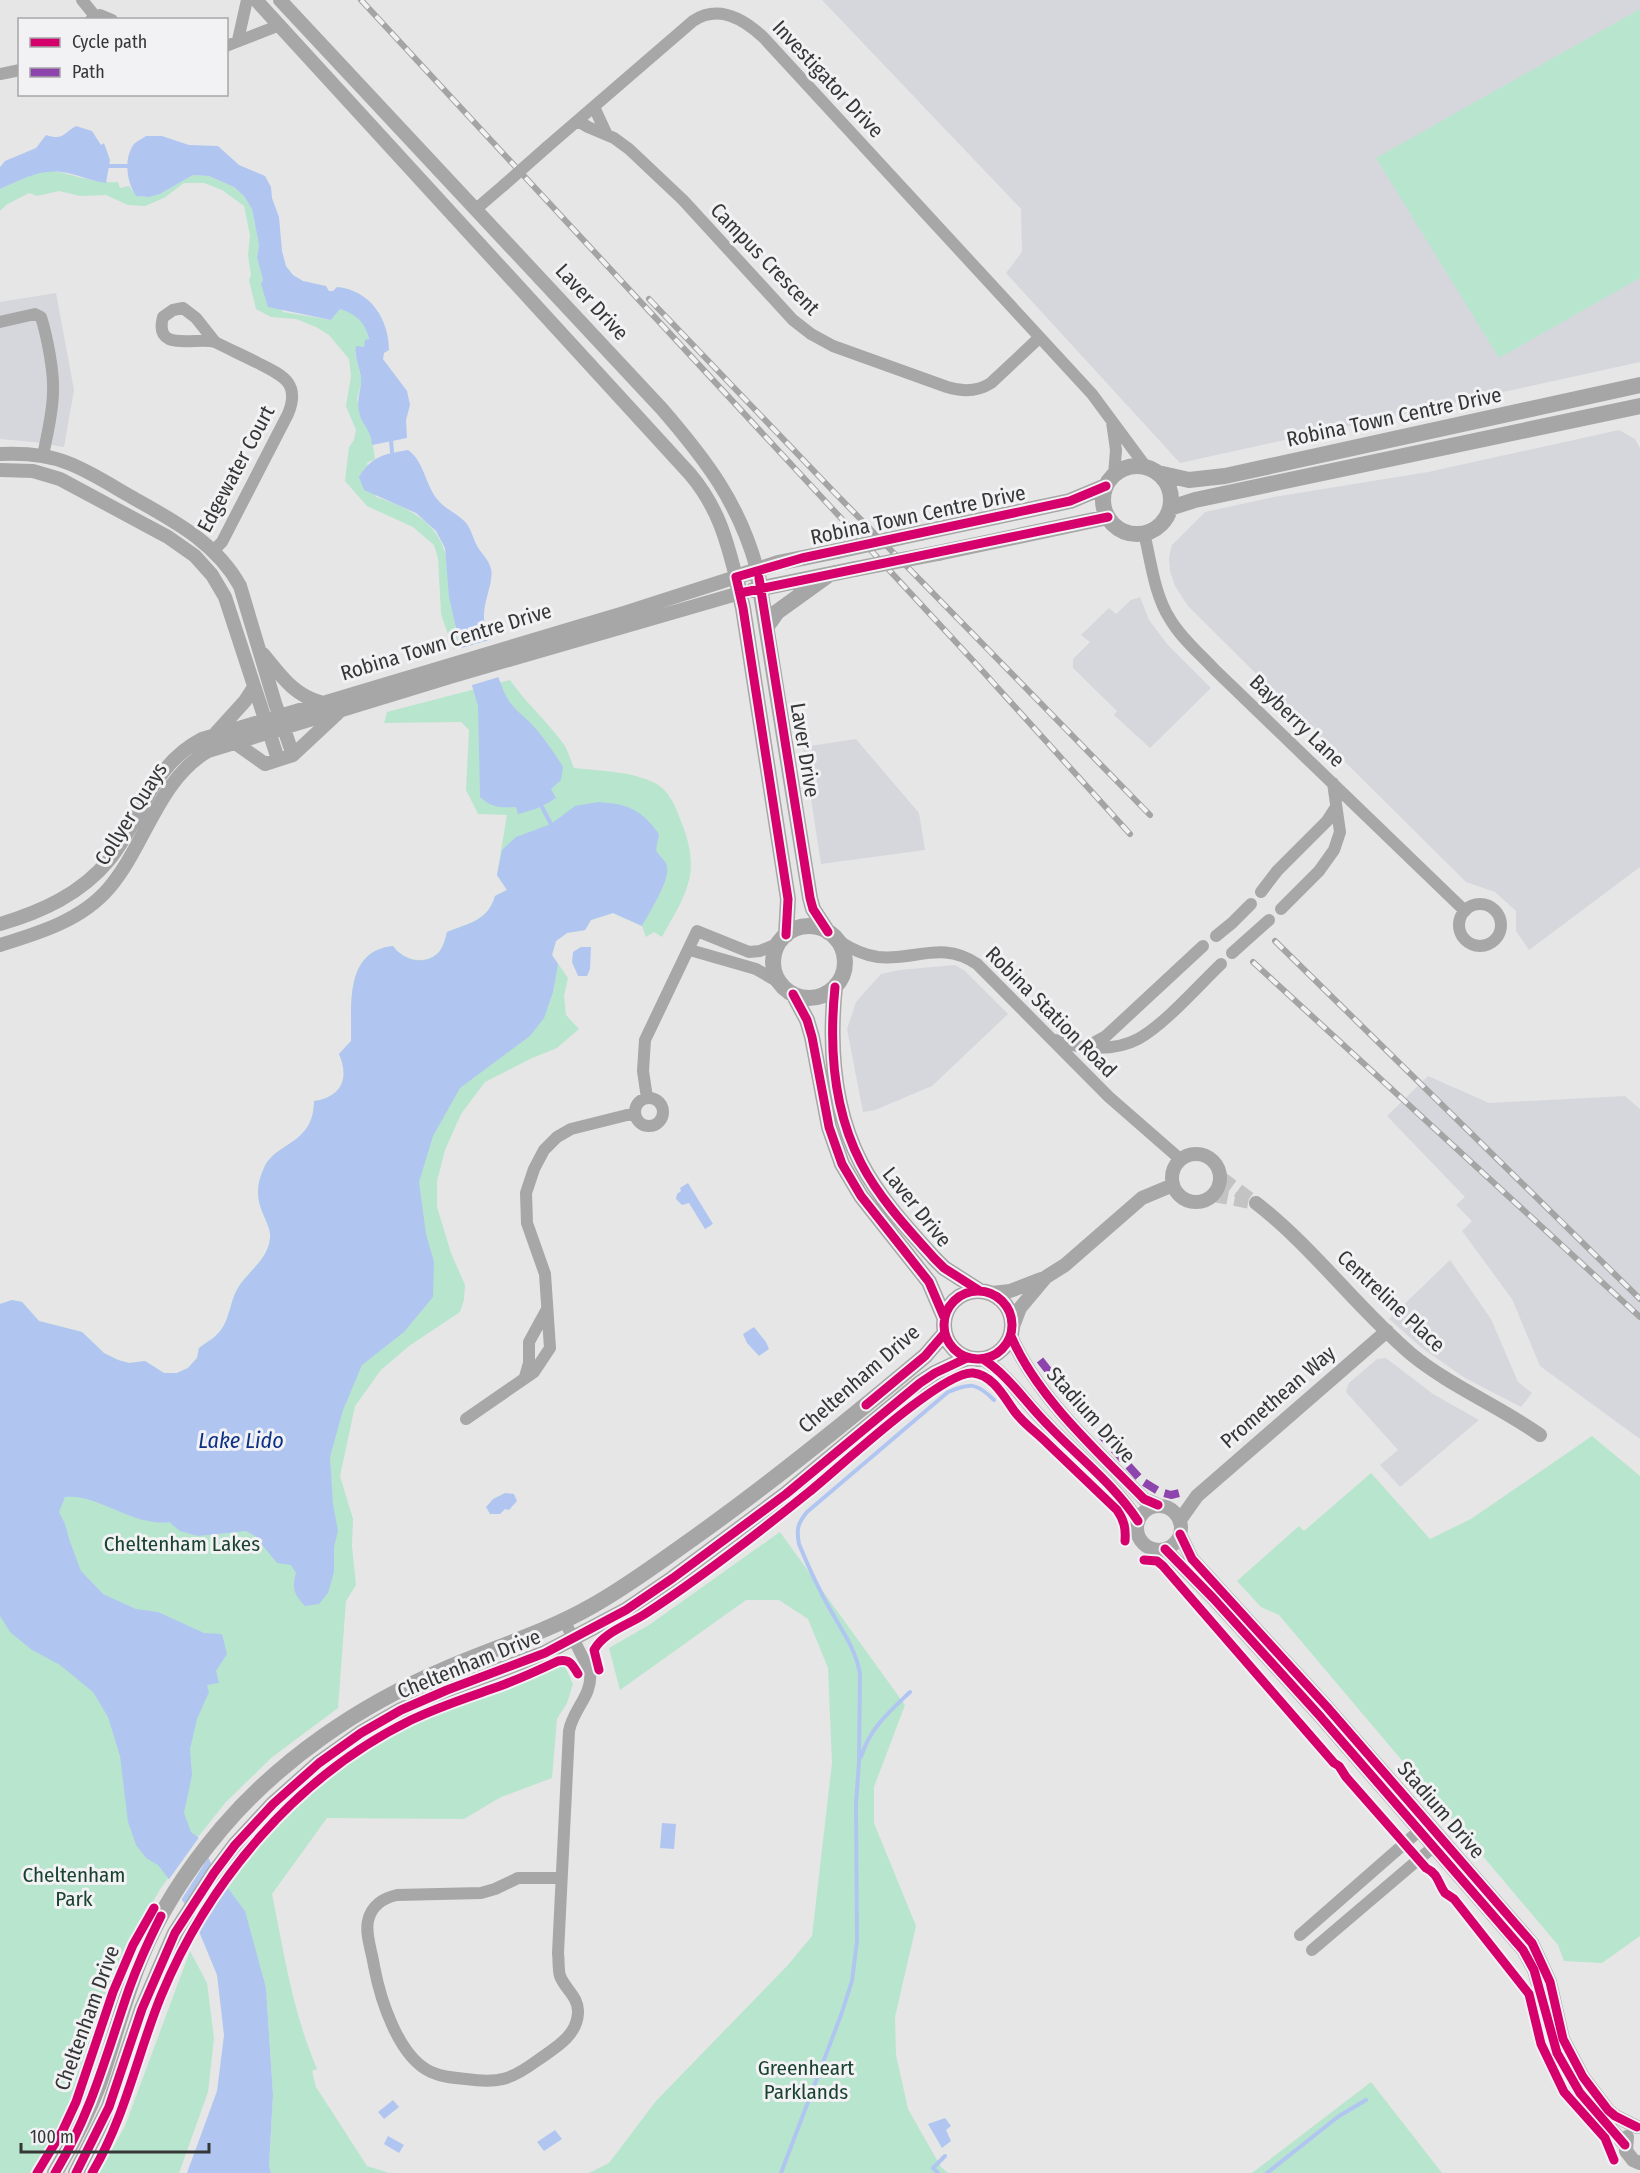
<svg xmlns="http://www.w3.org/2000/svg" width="1640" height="2173" viewBox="0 0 1640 2173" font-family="'Fira Sans Condensed',sans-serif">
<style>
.built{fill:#d6d7dc}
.green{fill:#b8e5ce}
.water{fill:#b0c6f1}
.pier{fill:#e6e6e6}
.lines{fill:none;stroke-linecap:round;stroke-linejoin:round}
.stream{stroke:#b0c6f1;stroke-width:4}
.tertiary-tunnel{stroke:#c3c3c3;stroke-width:14;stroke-dasharray:14 7;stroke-linecap:butt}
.minor{stroke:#a8a7a7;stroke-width:12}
.tertiary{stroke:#a8a7a7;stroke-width:14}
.secondary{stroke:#a7a6a6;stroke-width:16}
.rail-casing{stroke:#a5a4a5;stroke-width:6}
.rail{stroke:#f2f2f4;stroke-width:4;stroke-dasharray:11;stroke-linecap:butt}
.minor-bridge{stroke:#a8a7a7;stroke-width:12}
.secondary-bridge{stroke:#a7a6a6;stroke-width:16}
.quiet{stroke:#8e44ad;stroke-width:8;stroke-dasharray:15 8;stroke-linecap:butt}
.cycleway-casing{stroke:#f2f2f4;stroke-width:13}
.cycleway{stroke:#d6006c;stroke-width:9}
.labels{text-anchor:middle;stroke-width:6;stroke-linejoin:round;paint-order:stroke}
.street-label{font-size:21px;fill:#353636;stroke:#f2f2f4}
.park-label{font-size:21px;fill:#194330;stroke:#f2f2f4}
.water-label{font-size:22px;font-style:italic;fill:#0c3085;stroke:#f2f2f4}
</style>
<rect width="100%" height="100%" fill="#e6e6e6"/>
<path class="built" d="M822,0H1640V362L1180,463L1006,273L1022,252L1021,209Z
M56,293L74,390L64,447L34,442L0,439V302Z
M1619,430L1635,439L1640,448V867L1529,950L1516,931V911L1495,892L1466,882L1188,606L1175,586L1170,571L1169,558L1172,545L1205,512L1274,497L1428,472Z
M1140,597L1149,620L1167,644L1211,688L1150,748L1114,715L1117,711L1073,668V659L1090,642L1081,635L1109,608L1116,614L1131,600Z
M856,739L919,813L925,850L821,864L803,747Z
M955,965L965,971L1008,1014L932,1086L875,1110L863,1112L847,1029L856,1002L881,974L900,970Z
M1428,1076L1489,1103L1625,1096L1640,1109V1439L1540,1366L1512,1299L1462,1231L1472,1221L1456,1205L1465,1197L1387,1116Z
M1450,1260L1491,1319L1518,1382L1532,1393L1521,1407L1465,1378L1422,1348L1389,1319Z
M1386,1358L1433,1394L1479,1420L1400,1487L1380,1465L1398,1450L1346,1392L1349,1383L1377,1359Z"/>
<path class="green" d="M1640,9V278L1499,358L1376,158Z
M47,170C71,173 93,184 118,182L120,188L129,186L136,196L148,197L160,194L193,175L209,176L234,187L244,196L252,209L259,245L257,258L263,280L283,312L331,320L340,309C358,314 365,321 369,340L364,347L355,353L362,381L357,399L364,423L371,433L375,459L367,463L376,497C470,527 440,571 460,646L453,649L441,614L438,558L434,545L413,527L367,506L345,481L349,447L354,440L356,430L346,406L351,376L349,359L329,335L316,327L296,319L271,317L256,309L249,280L251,275L248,255L250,235L244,206L222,190L204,183H184L164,198L145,206L128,205L106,195L80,196L59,191L37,196L29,193L6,205L0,211V189L24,178Z
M510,680C525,702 546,720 562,742C568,749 570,759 574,768C601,771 631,771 655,783C668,790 674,803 679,816C702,871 689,889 662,937L654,932L646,937L642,926L613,913L591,920L585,930L567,933L556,941L552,955L568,978L564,996L566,1015L579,1029L557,1048L532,1058L485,1082L461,1114L445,1150L437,1181V1207L451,1253L465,1285L464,1300L460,1312L409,1346L381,1370L355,1406L340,1476L353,1519L352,1546L356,1585L346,1601L338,1708L271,1758L225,1803L198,1837L161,1888L129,1941L113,1980L75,2095L56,2135L33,2173H0V1304L12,1300L22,1302L39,1321L82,1332L104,1353L118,1360L129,1363L145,1361L164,1373H177L188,1368L197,1358L199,1348C207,1342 215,1338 221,1330C230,1318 230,1301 238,1288C249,1270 268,1260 270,1238C271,1231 267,1223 264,1216C256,1199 256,1185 264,1168C275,1142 314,1145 314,1101C341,1097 350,1079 339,1054L351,1041C352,1005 344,951 393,946C403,960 423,965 437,954C443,949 445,940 447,932C469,923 488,921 495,896L507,890L497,875L507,815L478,814L466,790L469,730L461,722L384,723L387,712Z
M1592,1436L1640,1476V1936L1602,1963L1564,1961L1558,1945L1279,1615L1261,1607L1237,1581L1299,1526L1304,1531L1371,1473L1430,1539L1471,1519Z
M780,1532L905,1705L874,1787V1823L916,1926L895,2017L896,2055L908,2109L941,2167L948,2173H589L609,2163L656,2101L787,1966L812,1936L832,1763L828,1668L808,1619L779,1600H746L620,1690L609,1648L649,1625Z
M557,1667H565L573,1684L567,1703L557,1719L552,1778L501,1797L464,1819L327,1818L272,1894C284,1954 293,2013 317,2069L312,2071L316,2087L367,2166L389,2173H271L269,2166L273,2095L266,1988L226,1885L259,1843L287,1813L352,1759L383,1738L449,1707L503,1690Z
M190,1951L207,1983L214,2038L208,2092L179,2173H99L125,2126Z
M1371,2082L1442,2173H1252Z"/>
<path class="water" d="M76,126L92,131L101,145L104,143L110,160L106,183C92,181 81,176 68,173C43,167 22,179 0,189V167L5,161L36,148L46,135C64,141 63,133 76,126Z
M146,136H162L189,145L218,146L239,165L265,176L271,187L272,198L279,217L282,251L286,266L293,275L303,281L326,286L329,291H333L337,287C370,290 389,319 389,350L384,353L383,359L407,391L410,405L406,420L407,438L372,445C371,428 361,425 359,411C356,399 362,389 361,378C360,367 354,358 356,346L364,347L365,340L369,339C365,322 356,314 340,309L331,320L268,307L261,284L263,280L257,258L259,245L252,209L244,196L234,187L209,176L193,175L160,194L149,197L136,196C127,183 123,159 134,144C137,141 143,138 146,136Z
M408,450C424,461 425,484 437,499C444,508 454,512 462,519C471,526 472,536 477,546C482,554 489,560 491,569C494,580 484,601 484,614C483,630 495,668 501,684C509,709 522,712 537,730C546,741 555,754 563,767L561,780L551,789L556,798C544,806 532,811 518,814L516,807C500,808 492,808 480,797L478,706L458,637L449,597L445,548L436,531L416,513L364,490L359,477C372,456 384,454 408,450Z
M598,802C628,804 641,809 659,834L656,850C659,856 666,861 667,866C670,881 649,913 642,926L613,913L591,920L585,930L567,933L556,941L552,955L558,964L553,992L544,1018L530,1036L460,1088L433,1136L419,1182L426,1234L434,1262L433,1297L404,1332L362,1365L343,1410L330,1457L333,1504L338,1531L334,1547V1572L328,1593L319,1604L305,1606C295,1596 291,1588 296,1573L291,1565L277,1563L255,1536L246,1531L198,1536L180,1531L169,1522C132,1527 100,1494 65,1497L59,1512L65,1524L70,1542L81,1571L103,1594L136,1609L158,1612L204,1633L222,1634L227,1654L216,1671L219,1683L207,1685L209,1692L197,1719L190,1749L192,1775L184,1813L191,1832L198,1837L215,1871L245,1911L266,1988L273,2095L269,2166L271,2173H187L217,2091L224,2035L217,1975L193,1917L168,1878L158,1865L146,1858L136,1845L128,1822L120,1756L108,1717L93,1692L60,1665L32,1650L10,1632L0,1616V1304L12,1300L22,1302L39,1321L82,1332L104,1353L118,1360L129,1363L145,1361L164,1373H177L188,1368L197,1358L199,1348C207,1342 215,1338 221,1330C230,1318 230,1301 238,1288C249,1270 268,1260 270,1238C271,1231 267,1223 264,1216C256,1199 256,1185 264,1168C275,1142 314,1145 314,1101C341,1097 350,1079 339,1054L351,1041C352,1005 344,951 393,946C403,960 423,966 437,954C443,949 445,940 447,932C469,923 488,921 495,896L507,890L497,875L502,850L516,837L551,824L575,806Z
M581,947H591L590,969L587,976H578L572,962L573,952Z
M688,1183L713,1224L705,1229L689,1203L682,1205L676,1199L677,1194L681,1191L680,1188Z
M754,1327L766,1342L769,1349L759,1356L747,1343L743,1334Z
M505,1493L514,1494L517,1501L509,1510L505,1509L500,1514H490L486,1507L493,1499Z
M662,1823L676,1824L674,1849L660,1848Z
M393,2100L399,2107L384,2119L378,2112Z
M945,2118L951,2126L946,2130L951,2141L942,2148L928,2124Z
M555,2130L562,2139L544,2151L537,2142Z
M388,2136L404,2145L399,2153L384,2144Z"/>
<path class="pier" d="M492,639L502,676L469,686L458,649Z
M200,1836L210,1855L180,1902L167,1882Z
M213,1861L228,1883L196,1932L183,1907Z"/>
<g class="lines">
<path class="stream" d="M109,166H128
M391,440L392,452
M542,807L551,824
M861,1757C870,1728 889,1712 910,1692
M781,2173L841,2015L852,1981L857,1941L856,1804L859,1762L860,1674C856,1650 843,1632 831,1611C819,1590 808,1566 799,1544C796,1529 798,1523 807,1512L948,1392C970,1383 976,1382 994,1400
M938,2173L933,2168L945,2156
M1267,2173L1339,2116L1366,2100"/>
<path class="tertiary-tunnel" d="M1221,1178L1251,1200
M1214,1195L1256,1203"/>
<path class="minor" d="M82,0L95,16
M91,20L100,15L112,20
M238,40L247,0
M226,46L280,25
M0,74L20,70
M594,107L607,135
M578,121L588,127L614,138L629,149L683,200L793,320L811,334L833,346L947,387C963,392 977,392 991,383L1039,338
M547,147L693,21C719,4 744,19 764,38L1092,394L1146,467
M476,209L504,185
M183,308L196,318L215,342C198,336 153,354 163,317L173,310Z
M0,322L35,314L41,317C47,336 54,372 53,391C53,413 47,434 43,456
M1112,422L1116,450L1114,475
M1144,533C1151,561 1154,594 1170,619C1181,638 1199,653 1214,669L1465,911
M214,550L222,542L288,414C301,383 282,375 258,363C244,356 229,349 215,342
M1261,892L1277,871L1327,821L1336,807
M1459 925a21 21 0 1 1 42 0a21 21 0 1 1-42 0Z
M1281,909L1319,871L1334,850L1340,832L1333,783
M839,941C851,949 863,955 878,957C915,961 942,940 977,964L1109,1097L1180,1159
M690,950L756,969L780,983
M1055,1040C1080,1049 1114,1052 1138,1039C1164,1025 1198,986 1221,964
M1088,1046L1106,1036L1203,946
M647,1098L643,1071L645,1040L697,931L749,952L760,951L779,943
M635 1112a14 14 0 1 1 28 0a14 14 0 1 1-28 0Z
M525,1377L529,1363V1342L547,1309
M466,1419L534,1372L550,1348L545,1274L527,1223L526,1193L534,1169L544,1150L557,1137L571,1129L635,1113
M561,1878H518L495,1889L481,1893L397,1895C383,1898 371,1906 368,1921C365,1934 372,1952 374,1966C380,1998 398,2057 431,2072C442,2077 454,2078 466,2079C500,2084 512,2079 538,2060C555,2048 577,2036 578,2013C579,1997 565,1989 560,1976C558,1969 559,1961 558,1953L569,1731C573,1709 593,1695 590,1672L564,1620
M1300,1935L1420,1830
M1312,1950L1439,1842"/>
<path class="tertiary" d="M280,0L662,409C706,460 739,503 757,569
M0,454C23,453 46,454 68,463C89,471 109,484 128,495C172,520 215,541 240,586L275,703L293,755
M0,470L33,471L60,479L168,537L195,556L212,575L225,597L278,759
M263,654C280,674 293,695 320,702
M216,733L245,701L254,687
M234,742L265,764L293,755L338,713
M0,924C41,912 81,894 109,860C143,818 150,766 202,739L624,613L736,577C726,537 717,506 690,474L256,0
M0,945C39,933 82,920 109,888C145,846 158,780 208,751L453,676L740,593
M1172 1178a24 24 0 1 1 48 0a24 24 0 1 1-48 0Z
M1256,1203C1313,1247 1356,1307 1411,1354C1450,1386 1499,1406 1540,1435
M992,1293L1010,1291L1041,1279
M1012,1329L1020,1308L1046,1277L1065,1265L1142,1198L1173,1185
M1011,1336C1036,1396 1098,1452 1144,1499L1158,1505
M983,1359C1009,1376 1025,1402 1047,1424C1078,1457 1113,1483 1138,1521
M1137 1528a22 22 0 1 1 44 0a22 22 0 1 1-44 0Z
M1180,1520L1197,1496L1387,1331
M1180,1534L1192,1559L1327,1707L1532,1943L1550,1982L1563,2039L1583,2077L1608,2110L1615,2116L1637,2127
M1165,1549L1213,1598L1319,1715L1523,1950L1534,1970L1557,2053L1580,2093L1625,2145
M1627,2137L1626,2151L1633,2160L1640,2163"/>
<path class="secondary" d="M1103 500a34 34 0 1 1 68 0a34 34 0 1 1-68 0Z
M1158,473L1189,480L1225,476L1640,385
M1170,508L1195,500L1640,406
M920,533L1070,501L1106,486
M938,553L1108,517
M757,569L810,898L813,909L828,932
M753,590L855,569
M767,626L777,612L827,576
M773 962a36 36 0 1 1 72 0a36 36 0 1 1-72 0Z
M786,935L788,899L743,608L736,577L778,563L837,551
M835,987C829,1046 833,1109 861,1163C879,1198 908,1229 934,1258L944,1268L980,1291
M793,994L807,1020L812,1037L829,1127L842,1164L861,1196L929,1282L944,1317
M944 1325a34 34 0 1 1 68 0a34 34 0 1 1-68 0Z
M55,2173C72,2144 87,2115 99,2084C113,2043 124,2000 140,1960C159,1912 189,1867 222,1828C281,1759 360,1705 443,1670C493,1648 545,1633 592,1606C628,1586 661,1561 695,1537C775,1480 850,1419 925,1356L944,1334
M76,2173L109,2107L142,2009L175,1933L214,1873L235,1845L273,1804L319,1763L361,1733L401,1710L447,1690L545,1653L626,1610L673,1578L786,1494L920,1383L935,1373L967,1358"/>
<g class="rail-casing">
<path id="rail" d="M361,0L978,666L1130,834
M649,299L834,492L1150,815
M1275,941L1640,1299
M1253,962L1640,1317"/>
</g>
<use href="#rail" class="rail"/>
<path class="minor-bridge" d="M504,185L547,147
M1216,936L1232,923L1251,904
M1232,953L1269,920"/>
<path class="secondary-bridge" d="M837,551L920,533
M855,569L938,553"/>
<path class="quiet" d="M1040,1360L1079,1410L1142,1481L1160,1492L1171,1495L1183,1492"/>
<g class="cycleway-casing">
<path id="cycleway" d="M759,578L810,898L813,909L828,932
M740,593L1108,517
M786,935L788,899L743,608L736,577L802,558L1070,501L1106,486
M835,987C829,1046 833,1109 861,1163C879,1198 908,1229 934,1258L944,1268L980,1291
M793,994L807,1020L812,1037L829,1127L842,1164L861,1196L929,1282L944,1317
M944 1325a34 34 0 1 1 68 0a34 34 0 1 1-68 0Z
M1011,1336C1036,1396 1098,1452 1144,1499L1158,1505
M983,1359C1009,1376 1025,1402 1047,1424C1078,1457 1113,1483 1138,1521
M866,1405L925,1356L944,1334
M1180,1534L1192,1559L1327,1707L1532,1943L1550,1982L1563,2039L1583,2077L1608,2110L1615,2116L1637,2127
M1165,1549L1213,1598L1319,1715L1523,1950L1534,1970L1557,2053L1580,2093L1625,2145
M1144,1560L1157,1561L1163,1566L1334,1763L1339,1766L1346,1777L1426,1868C1439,1874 1438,1884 1445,1893C1448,1895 1451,1897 1454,1899L1529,1994L1541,2044L1564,2092L1605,2138L1614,2160
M599,1670L594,1650C604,1632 628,1625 645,1614C702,1577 757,1534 809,1492C838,1469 943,1370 973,1373C993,1375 1004,1397 1015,1412C1024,1424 1037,1433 1048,1444C1071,1466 1094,1488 1117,1510C1124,1520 1126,1528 1125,1541
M37,2173L63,2130L76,2102L113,1992L133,1945L154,1908
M55,2173C92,2112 106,2055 129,1989C138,1964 149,1940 161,1916
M76,2173L109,2107L142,2009L175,1933L214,1873L235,1845L273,1804L319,1763L361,1733L401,1710L447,1690L545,1653L626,1610L673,1578L786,1494L920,1383L935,1373L967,1358
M92,2173C125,2118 137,2055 161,1996C209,1880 297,1776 411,1720C440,1706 469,1697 500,1686C519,1679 539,1670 558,1661C570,1659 572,1664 578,1674"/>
</g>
<use href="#cycleway" class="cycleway"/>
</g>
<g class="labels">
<g class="street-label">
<text transform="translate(828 79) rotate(47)" y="7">Investigator Drive</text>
<text transform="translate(765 259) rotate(46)" y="7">Campus Crescent</text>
<text transform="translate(592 302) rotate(47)" y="7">Laver Drive</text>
<text transform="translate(1394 417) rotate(-12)" y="7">Robina Town Centre Drive</text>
<text transform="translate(236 469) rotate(-62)" y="7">Edgewater Court</text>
<text transform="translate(918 515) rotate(-12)" y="7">Robina Town Centre Drive</text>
<text transform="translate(446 642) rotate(-17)" y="7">Robina Town Centre Drive</text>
<text transform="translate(1297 721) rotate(44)" y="7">Bayberry Lane</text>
<text transform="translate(805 750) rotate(81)" y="7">Laver Drive</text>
<text transform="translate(131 814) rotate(-58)" y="7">Collyer Quays</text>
<text transform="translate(1051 1012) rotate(45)" y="7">Robina Station Road</text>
<text transform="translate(917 1207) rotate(51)" y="7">Laver Drive</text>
<text transform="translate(1391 1301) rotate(43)" y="7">Centreline Place</text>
<text transform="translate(859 1379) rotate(-41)" y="7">Cheltenham Drive</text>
<text transform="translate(1278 1397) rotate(-41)" y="7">Promethean Way</text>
<text transform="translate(1091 1415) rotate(48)" y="7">Stadium Drive</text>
<text transform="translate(469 1664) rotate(-22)" y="7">Cheltenham Drive</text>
<text transform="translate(1441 1810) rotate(49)" y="7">Stadium Drive</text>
<text transform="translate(87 2018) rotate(-70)" y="7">Cheltenham Drive</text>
</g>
<g class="park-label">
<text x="182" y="1551">Cheltenham Lakes</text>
<text x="74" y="1882">Cheltenham<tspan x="74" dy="24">Park</tspan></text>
<text x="806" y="2075">Greenheart<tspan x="806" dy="24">Parklands</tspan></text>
</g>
<g class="water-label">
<text x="241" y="1448">Lake Lido</text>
</g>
</g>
<rect x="18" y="18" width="210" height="78" fill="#f2f2f4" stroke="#a6a7a8" stroke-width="1.5"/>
<rect x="30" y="38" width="30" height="9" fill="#d6006c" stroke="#a6a7a8" stroke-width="1.5"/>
<text x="72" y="48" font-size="18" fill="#353636">Cycle path</text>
<rect x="30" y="68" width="30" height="9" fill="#8e44ad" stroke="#a6a7a8" stroke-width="1.5"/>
<text x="72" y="78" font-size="18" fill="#353636">Path</text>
<path d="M21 2143v9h188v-9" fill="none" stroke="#353636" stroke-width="3"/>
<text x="30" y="2143" font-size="18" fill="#353636" stroke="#f2f2f4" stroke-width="4.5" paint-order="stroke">100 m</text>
</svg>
